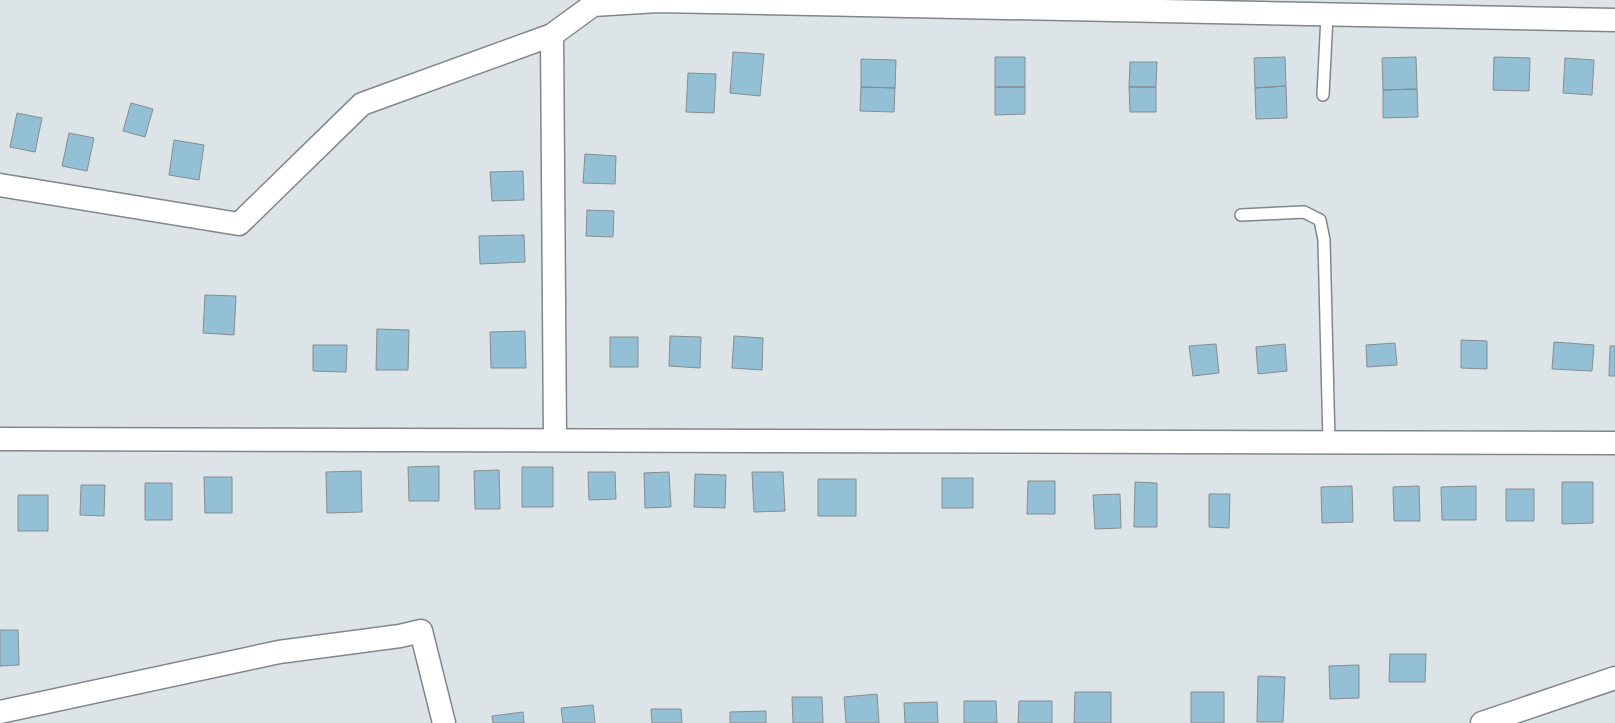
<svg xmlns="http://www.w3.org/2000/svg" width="1615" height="723" viewBox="0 0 1615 723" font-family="'Public Sans',sans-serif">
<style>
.building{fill:#94c0d6;stroke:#868c90}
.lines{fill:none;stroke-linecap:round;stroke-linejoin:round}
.service-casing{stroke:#80878a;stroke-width:14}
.minor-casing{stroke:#80878a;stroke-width:25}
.service{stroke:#fff;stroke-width:11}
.minor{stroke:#fff;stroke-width:22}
</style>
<rect width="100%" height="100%" fill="#dde4e8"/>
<path class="building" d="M733,52L764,54L760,96L730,93Z
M995,57H1025V87H995Z
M1285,57L1286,86L1255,88L1254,58Z
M1416,57L1417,89L1383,90L1382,58Z
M1494,57L1530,58L1529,91L1493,90Z
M1565,58L1594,60L1592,95L1563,93Z
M861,59L896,60L895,88L861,87Z
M1130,62H1157L1156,87H1129Z
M688,73L716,74L714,113L686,112Z
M1286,86L1287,118L1256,119L1255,88Z
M861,87L895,88L894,112L860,111Z
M995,87H1025V114L995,115Z
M1129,87H1156V112H1130Z
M1417,89L1418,117L1383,118V90Z
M131,103L153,109L145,137L123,131Z
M17,113L42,118L35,152L10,147Z
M69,133L94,138L87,171L62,166Z
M174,140L204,145L199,180L169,175Z
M585,154L616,156L615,184L583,183Z
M523,171L524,200L492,201L490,172Z
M587,210L614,211L613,237L586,236Z
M524,235L525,262L480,264L479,236Z
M205,295L236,296L234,335L203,333Z
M377,329L409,330L408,370H376Z
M525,331L526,368H491L490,332Z
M670,336L701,337L700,368L669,366Z
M734,336L763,338L762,370L732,368Z
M610,337H638V367H610Z
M1461,340L1487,341V369L1461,368Z
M1554,342L1594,345L1592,371L1552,369Z
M1395,343L1397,365L1367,367L1366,345Z
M1216,344L1219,373L1193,376L1189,346Z
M1285,344L1287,371L1258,374L1256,347Z
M313,345H347L346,372L313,371Z
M1610,346H1615V376H1609Z
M439,466V501H409L408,467Z
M522,467H553V507H522Z
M499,470L500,509H475L474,471Z
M361,471L362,512L327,513L326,472Z
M588,472H615L616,499L589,500Z
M669,472L671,507L645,508L644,473Z
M752,472H783L785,511L754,512Z
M695,474L726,475L725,508L694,507Z
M204,477H232V513H205Z
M942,478H973V508H942Z
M818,479H856V516H818Z
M1028,481H1055V514H1027Z
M1135,482L1157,483V527H1134Z
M1562,482H1593V523L1562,524Z
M145,483H172V520H145Z
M81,485H105L104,516L80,515Z
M1352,486L1353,522L1322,523L1321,487Z
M1419,486L1420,521H1394L1393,487Z
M1476,486V520H1442L1441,487Z
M1506,489H1534V521H1506Z
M1120,494L1121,528L1095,529L1093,495Z
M1209,494H1230L1229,528L1209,527Z
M18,495H48V531H18Z
M0,630H18L19,665L0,666Z
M1390,654H1426L1425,682H1389Z
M1359,665V698L1330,699L1329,666Z
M1258,676L1285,677L1283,722H1257Z
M1075,692H1111V723H1074Z
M1191,692H1224V723H1191Z
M877,694L879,723H846L844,697Z
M792,697H822L823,723H793Z
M964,701H996L997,723H964Z
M1019,701H1052V723H1018Z
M937,702L938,723H905L904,703Z
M593,705L595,723H563L561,708Z
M651,709H681L682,723H652Z
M766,711V723H730V712Z
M523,712L524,723H493L492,716Z"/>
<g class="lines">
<g class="service-casing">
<path id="service" d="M1323,95L1327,16
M1241,215L1304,212L1320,220L1324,240L1329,442"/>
</g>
<g class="minor-casing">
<path id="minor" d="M552,35L555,440
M0,185L239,224L362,104L552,35L593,5L658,1L1615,20
M0,439L1615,443
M0,712L279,652L400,636L421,631L444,723
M1482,723L1615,678"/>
</g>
<use href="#service" class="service"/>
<use href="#minor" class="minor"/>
</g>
</svg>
